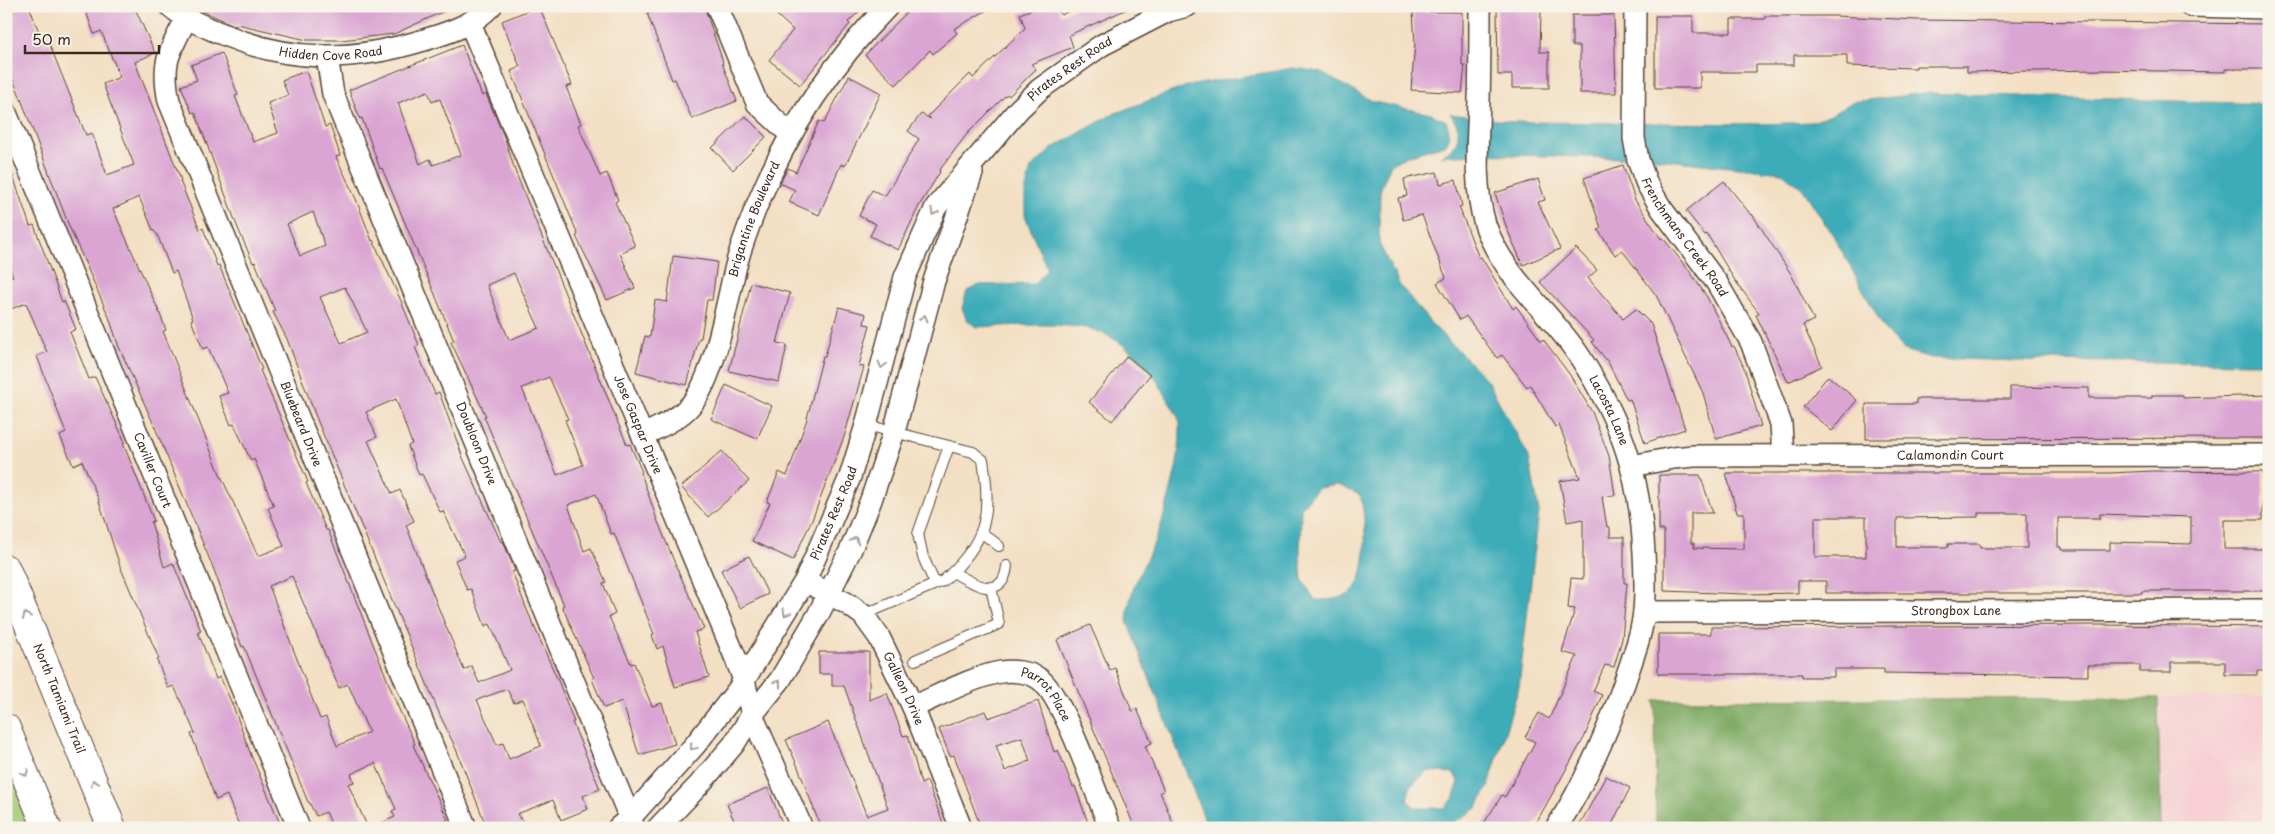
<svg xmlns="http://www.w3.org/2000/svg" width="2275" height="834" viewBox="0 0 2275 834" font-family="'Playpen Sans',sans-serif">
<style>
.built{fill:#f7cfd4}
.green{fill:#a1c874;stroke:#6e7949}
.forest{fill:#80ac66;stroke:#5e6b42}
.water{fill:#3dacb9;stroke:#3c6b6c;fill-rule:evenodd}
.building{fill:#daa5d3;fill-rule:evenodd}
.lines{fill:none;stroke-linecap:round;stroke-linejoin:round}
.service-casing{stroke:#574537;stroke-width:12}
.minor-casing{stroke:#574537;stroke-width:24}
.primary-casing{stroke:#574537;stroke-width:30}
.service{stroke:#fff;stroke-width:10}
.minor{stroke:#fff;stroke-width:21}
.primary{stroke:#fff;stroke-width:28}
.oneway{stroke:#a79f9a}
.labels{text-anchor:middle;stroke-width:5;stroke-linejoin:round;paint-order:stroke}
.street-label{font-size:12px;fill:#3b2a1e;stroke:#f7f3e8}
</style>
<rect width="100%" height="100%" fill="#f7f3e8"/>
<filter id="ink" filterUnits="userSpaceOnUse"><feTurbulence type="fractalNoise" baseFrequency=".02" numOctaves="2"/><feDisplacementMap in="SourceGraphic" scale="10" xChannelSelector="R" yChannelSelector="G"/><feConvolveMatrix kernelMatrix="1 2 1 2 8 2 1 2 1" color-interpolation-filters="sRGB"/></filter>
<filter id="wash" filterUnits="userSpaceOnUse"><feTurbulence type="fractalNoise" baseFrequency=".0096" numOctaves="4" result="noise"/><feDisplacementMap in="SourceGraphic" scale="20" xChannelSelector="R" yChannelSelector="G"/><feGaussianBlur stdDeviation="1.12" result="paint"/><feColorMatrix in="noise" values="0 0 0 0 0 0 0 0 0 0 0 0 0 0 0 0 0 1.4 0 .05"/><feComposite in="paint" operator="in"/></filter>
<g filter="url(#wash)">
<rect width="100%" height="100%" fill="#f3dfc3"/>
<path class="built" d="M2269,697V828H2161L2158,698Z"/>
<path class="green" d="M6,754L36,828H6Z"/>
<path class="forest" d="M2158,698L2161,828H1656L1655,700Z"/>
<path class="water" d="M1293,68L1320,72L1374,102L1431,114L1446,121C1450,131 1452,136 1445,145L1407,156L1391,164L1380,191L1379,243L1399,284L1429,321L1487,380L1529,457L1539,512L1519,687L1488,788L1476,809L1444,828H1208L1127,621C1129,582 1151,558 1162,522C1171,490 1181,459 1180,425C1180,418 1174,411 1171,405C1153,369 1122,332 1079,327C1045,323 1010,326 976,327L967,320L962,308L967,291L979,285L1035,284L1047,269L1025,216V193L1031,168L1053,148L1113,114L1187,86ZM1338,485L1360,495C1366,516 1371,580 1349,594C1339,600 1327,600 1315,600L1302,579L1300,557L1301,508L1318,488ZM1428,771L1453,773L1459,782L1453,799L1444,808H1416L1407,800L1411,785Z
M1925,93L2269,104V363L2018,361L1931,358L1903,350L1886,332L1834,237L1802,188L1782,173L1658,159L1475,154L1440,156C1459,150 1464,129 1450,114L1513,122L1763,124L1812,122L1831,115L1852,102Z"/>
<g id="blocks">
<path class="building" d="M18,6H29L44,45L49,43L86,135L92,133L107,175L134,165L103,84L120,77L101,31L94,34L84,6H134L155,53L135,62L181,180L180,181L200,230L203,228L217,266L219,265L262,369L260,370L308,482L306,483L326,530H328L398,707L415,744L413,745L448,820L431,828H370L395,817L392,811L396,809L375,763L351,774L354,782L348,784L368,828H333L326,812L316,816L309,802H308L244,646L242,647L214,570L154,425L119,347L109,317L69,226L18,91L6,66V11ZM139,197L153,230L157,234L172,273L176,271L193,319L191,320L203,349L208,347L228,393L219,396L231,425L234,424L251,461L254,459L274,506L268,508L284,546L258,556L220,474L163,331L166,330L160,314L113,209ZM292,576L339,688L348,684L369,732L337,746L326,717L320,719L269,586Z
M192,6H455L394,34L341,40H307L237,24L236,26Z
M539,6L572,85L566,87L581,124L578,125L600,176L607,173L618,200L615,202L635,246L620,253L635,288L607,300L576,236L578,235L511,71L520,67L502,21Z
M666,6H704L723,62L722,63L737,101L692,119L675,79L672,80L647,13Z
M767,6H865L848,22L850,24L800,85L769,60L793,30Z
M913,6H994L954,29L957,33L933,54L930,50L896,85L865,55Z
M1040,6H1057L1061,15L1079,6H1134L1069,35L1073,47L1031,64L1036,69L1009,96L1007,94L967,134L939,171L940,172L919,206L898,250L870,236L876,224L859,216L872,190L885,196L919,139L908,131L921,114L931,119L928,116L970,74L973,78L1025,28L1020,14Z
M1497,9H1541L1540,52H1549V88H1512V75H1498Z
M1413,12H1462V65H1465L1462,93L1411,90L1415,43Z
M1572,15H1614L1616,93H1580V46H1572Z
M1655,16H1693V33H1731V19H1765V16H1836L1917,20L2269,24V69H2225V72L2100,70L1967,72V66H1916V68L1847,66V55H1794V65H1756V72H1700V88H1655Z
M462,45L482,96L486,94L505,139L515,171L627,445L630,444L642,472L641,473L656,517L676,566L704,629L695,632L709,677L675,687L663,646L657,649L652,635L654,634L614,533L611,534L596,494L568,505L584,551L591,548L606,582L603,583L615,614L609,617L631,664L634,663L652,706L662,703L675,744L639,755L622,701L604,708L592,679L594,678L562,606L564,605L511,481L484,416H486L451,342L454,341L434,292L382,168L380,169L362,118L360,119L349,90ZM428,91L432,102L440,99L461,155L433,165L430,159L420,164L398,103ZM514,273L539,328L509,340L487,285ZM549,377L568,419L565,420L583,465L557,475L522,388Z
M222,53L238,95L235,96L253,142L278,133L268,103L288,95L282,80L306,71L325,127L330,125L340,155L336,157L356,199L372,241L373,240L401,301L419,345L415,347L435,394L439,392L463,458L501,542L503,541L515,571L512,572L527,610L559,683L574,722H572L600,789L583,796L588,809L561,820L553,800L517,814L527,828H487L456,749L440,715L316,417L287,339L273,312L275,311L255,262L253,263L237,226L195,112L192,113L181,86L197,80L191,65ZM313,212L325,246L300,256L287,224ZM345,287L367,332L341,343L320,297ZM396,399L412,444L408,446L419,475L422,474L440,512L443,511L465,556L455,560L467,590L471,589L485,626L490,624L510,670L479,683L472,666L464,670L442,617L406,525L414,521L400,490L392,494L368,441L377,437L366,412ZM507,689L514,703L523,699L541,746L509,759L503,743L497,745L477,700Z
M849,76L881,93L845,166L841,164L819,215L789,202L795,190L780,183L788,168L796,172L819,121L824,123Z
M745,116L766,137L733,170L712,148Z
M6,164H9L30,226L34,225L62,302L64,301L76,329L70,332L89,379L95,377L125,442L123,443L154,521L151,522L164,567L173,563L201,631L198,632L216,679L220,677L233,706L251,755L282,828H240L227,795L216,800L191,734L195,733L174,686L168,688L157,660L159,659L120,566L98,498L82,461L73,465L60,436L66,433L37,356L47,352L26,303L11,309L6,296V278L13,276L6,259Z
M1623,165L1635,200L1661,239L1663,238L1690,272L1707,297L1732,347L1734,346L1745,370L1761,426L1716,439L1703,393L1656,295L1622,250L1615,255L1598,230L1601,228L1584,178Z
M1437,172L1440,184L1456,180L1462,206L1459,207L1479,258L1481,257L1513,309L1516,306L1541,341L1543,339L1570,375L1592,412L1609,456L1615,495L1602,497L1607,527H1610V537H1624V583H1627L1622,639L1614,667L1605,665L1593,691L1602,695L1584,738L1533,828H1481L1502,795L1505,797L1535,742L1525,737L1539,713L1549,719L1577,656L1562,652L1575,609L1568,608L1571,578L1583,579V519L1567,522L1560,481L1580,478L1559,425L1555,427L1530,385L1527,387L1502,355L1497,358L1466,316L1460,320L1437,283L1446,278L1422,215L1403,220L1398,198L1407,196L1404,179Z
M1538,179L1545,200L1538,202L1560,249L1523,265L1507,229L1495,193Z
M1724,181L1751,215L1752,214L1791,274L1814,320L1803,325L1822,366L1788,382L1756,315L1759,313L1734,279L1707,234L1705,235L1686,211Z
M1576,248L1597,270L1588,278L1623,319L1636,309L1651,324L1685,429L1645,443L1630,399L1627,400L1608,362L1592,342L1594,340L1540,282Z
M673,256L717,262L712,300H707L701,338H699L687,385L636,372L645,336L650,337L655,300L667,302Z
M751,283L790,293L777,343L787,345L779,382L729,371Z
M839,307L866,314L864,324L870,325L859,366L864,367L844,437L812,520L793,560L752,541L770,503L767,502L779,472L787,476L806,422L823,356H825Z
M1127,356L1150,375L1112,421L1089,402Z
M1828,376L1857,400L1832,431L1803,407Z
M726,385L772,406L757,439L711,419Z
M2010,387L2089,388V398H2152V395H2183V398L2269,395V438L1866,439V404H1916V399H2010Z
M722,451L749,481L708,517L681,487Z
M2152,471L2263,472V520H2224V549H2265V591H2142V593H1826V581H1798V593L1745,594L1664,591V530H1659V475H1700L1713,513H1691V543H1694V548L1744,549V513H1737L1726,473H2110ZM1978,513H2027V548H1980V544H1948V547H1897V518L1978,517ZM2100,514L2191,517V544L2110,542V550H2061V547H2058V518H2100ZM1815,517H1866V557H1815Z
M749,556L768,594L740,608L721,570Z
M1090,625L1110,670L1115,668L1132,711L1137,709L1152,743L1145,746L1164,791L1160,792L1175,828H1135L1093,728L1057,640Z
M2100,625L2269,627V671H2257V675H2225V662H2171V672H2140V665H2088V676L1884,673V669H1834V677H1802V674H1658V634H1711V627Z
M819,652H869V700L887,693L903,736L908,735L921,784L927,781L945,828H821L798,767L786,740L828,722L867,816L888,808L844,686H832V674H819Z
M1038,701L1054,752L1058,750L1073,787L1075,786L1088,823L1073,828H981L954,755L950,756L939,729L985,711L988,718ZM1022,737L1030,761L1005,771L996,745Z
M1606,776L1630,788L1610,828H1578Z
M768,788L784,828H737L727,804Z"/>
</g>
</g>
<g filter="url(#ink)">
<use href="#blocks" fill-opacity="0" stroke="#574537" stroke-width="1"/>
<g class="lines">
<g class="service-casing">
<path id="service" d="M981,532L999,546
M953,572C972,583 1003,603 1007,566
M935,584L923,557L918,534L949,446
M863,615L943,581C986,543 992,516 983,460L973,452L866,425
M915,660L999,624L991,587"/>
</g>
<g class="minor-casing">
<g id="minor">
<path id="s1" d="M170,6C185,19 201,25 220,33C290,63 352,62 424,40C448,33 473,25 491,6"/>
<path d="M717,6L757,103L791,135"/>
<path id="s2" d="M1480,6C1480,37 1480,69 1479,100C1478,140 1473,184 1485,224C1503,278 1550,311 1580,357C1622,422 1640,475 1644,553C1645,572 1646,592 1644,611C1642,633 1634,654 1627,675C1609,729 1587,781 1556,828"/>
<path id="s3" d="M1635,6L1634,138L1638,160L1647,184L1661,208L1717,283L1751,342L1781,424L1783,456"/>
<path d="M2191,6L2269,8"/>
<path id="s4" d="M186,19C169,53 161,62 169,101L466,828"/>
<path id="s5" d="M470,23L736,659L744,680L752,715L802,828"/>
<path id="s6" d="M327,57L333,94L634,828"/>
<path id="s7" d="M6,113L299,828"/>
<path id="s8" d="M643,435C658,428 676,420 688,408C716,380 726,302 737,262C742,243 750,223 757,205C788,130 831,64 888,6"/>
<path id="s9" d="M1632,466L1673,458L1694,456L2269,455"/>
<path id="s10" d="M816,587L848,604L863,615L879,637L913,707L961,828"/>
<path id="s11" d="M1644,612L2269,610"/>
<path id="s12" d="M913,707C938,696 975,676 1001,672C1013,670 1028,672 1038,678C1063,693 1097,797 1110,828"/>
<path id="s13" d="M618,828L630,818L695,745L738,690L805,581L850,477L866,425L905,277L936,207L1019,109L1040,89L1102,45L1168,11L1187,6"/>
<path d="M658,828L699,785L734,744L752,715L780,680L818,615L851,549L871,500L894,432L934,281L972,173"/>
</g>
</g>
<g class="primary-casing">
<g id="primary">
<path id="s14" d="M6,569L112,828"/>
<path d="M6,728L47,828"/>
</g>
</g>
<use href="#service" class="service"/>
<use href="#minor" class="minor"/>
<use href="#primary" class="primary"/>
</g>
<defs><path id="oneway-chevron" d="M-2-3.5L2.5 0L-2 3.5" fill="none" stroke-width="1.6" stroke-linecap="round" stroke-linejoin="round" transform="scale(1.25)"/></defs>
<g class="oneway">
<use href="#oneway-chevron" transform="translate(934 212) rotate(119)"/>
<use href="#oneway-chevron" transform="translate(924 318) rotate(-75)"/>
<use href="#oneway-chevron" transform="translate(882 365) rotate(105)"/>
<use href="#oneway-chevron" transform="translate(855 540) rotate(-68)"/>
<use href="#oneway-chevron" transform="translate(786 613) rotate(121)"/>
<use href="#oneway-chevron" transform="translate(26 616) rotate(-112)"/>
<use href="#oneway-chevron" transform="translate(778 683) rotate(-53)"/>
<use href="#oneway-chevron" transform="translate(693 747) rotate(130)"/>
<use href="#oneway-chevron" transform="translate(25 773) rotate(68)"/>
<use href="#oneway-chevron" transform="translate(94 783) rotate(-112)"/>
</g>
</g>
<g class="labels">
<g class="street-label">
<text dy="4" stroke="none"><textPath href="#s1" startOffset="171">Hidden Cove Road</textPath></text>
<text dy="4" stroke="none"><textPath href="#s13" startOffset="902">Pirates Rest Road</textPath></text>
<text dy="4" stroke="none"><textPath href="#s8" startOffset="254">Brigantine Boulevard</textPath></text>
<text dy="4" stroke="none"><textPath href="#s3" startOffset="245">Frenchmans Creek Road</textPath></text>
<text dy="4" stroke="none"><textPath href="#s2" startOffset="444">Lacosta Lane</textPath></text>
<text dy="4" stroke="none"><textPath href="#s4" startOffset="435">Bluebeard Drive</textPath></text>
<text dy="4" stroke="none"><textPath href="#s5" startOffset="435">Jose Gaspar Drive</textPath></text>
<text dy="4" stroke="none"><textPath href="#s6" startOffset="415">Doubloon Drive</textPath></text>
<text dy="4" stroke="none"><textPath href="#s9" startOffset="319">Calamondin Court</textPath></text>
<text dy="4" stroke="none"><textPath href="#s7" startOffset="386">Caviller Court</textPath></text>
<text dy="4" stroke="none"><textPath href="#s13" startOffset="385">Pirates Rest Road</textPath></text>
<text dy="4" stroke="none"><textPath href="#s11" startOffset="312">Strongbox Lane</textPath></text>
<text dy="4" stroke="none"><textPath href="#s10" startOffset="139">Galleon Drive</textPath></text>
<text dy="4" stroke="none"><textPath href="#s14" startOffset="140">North Tamiami Trail</textPath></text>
<text dy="4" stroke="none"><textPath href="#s12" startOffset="150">Parrot Place</textPath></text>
</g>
</g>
<rect width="2275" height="834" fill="none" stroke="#f7f3e8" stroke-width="25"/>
<path d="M25 45v8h134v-8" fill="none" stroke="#3b2a1e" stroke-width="2.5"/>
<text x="32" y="45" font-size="15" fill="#3b2a1e" stroke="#f7f3e8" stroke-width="4" paint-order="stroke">50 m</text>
</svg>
